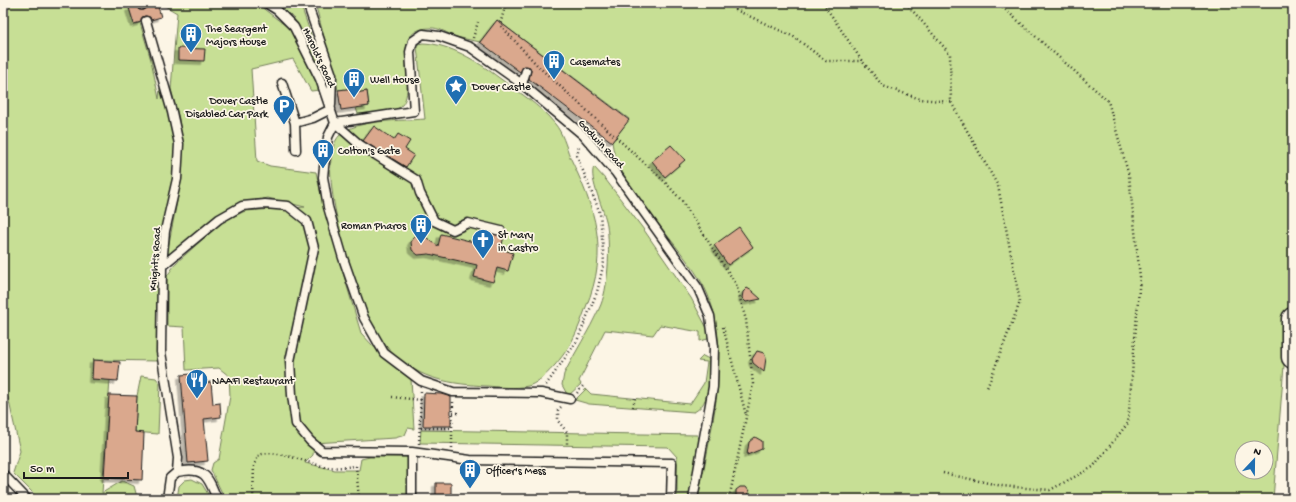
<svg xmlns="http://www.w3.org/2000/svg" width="1296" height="502" viewBox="0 0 1296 502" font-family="'Gochi Hand',sans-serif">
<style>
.green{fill:#c7df95;stroke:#727e58;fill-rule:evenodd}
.building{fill:#daa88d;stroke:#1c1c1c;filter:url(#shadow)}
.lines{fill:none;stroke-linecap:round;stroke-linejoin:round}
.lane-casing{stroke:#1c1c1c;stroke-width:11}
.highway-casing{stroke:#1c1c1c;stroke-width:25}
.path{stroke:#1c1c1c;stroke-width:2.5;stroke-dasharray:1 3;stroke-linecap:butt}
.lane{stroke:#fcf5e5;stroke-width:8}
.highway{stroke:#fcf5e5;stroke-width:22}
.labels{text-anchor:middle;stroke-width:3.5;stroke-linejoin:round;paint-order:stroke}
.poi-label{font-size:11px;fill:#1c1c1c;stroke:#fcf5e5;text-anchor:start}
.street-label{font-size:11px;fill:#1c1c1c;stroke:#fcf5e5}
</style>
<defs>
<filter id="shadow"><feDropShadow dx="-3.5" dy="3.5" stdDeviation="0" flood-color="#0004"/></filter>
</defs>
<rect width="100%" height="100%" fill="#fcf5e5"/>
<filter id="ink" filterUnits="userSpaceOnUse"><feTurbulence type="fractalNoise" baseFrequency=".025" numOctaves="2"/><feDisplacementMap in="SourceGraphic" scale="8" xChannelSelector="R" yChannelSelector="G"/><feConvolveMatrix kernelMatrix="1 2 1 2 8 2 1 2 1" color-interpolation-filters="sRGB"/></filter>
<g filter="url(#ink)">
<path class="green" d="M3,3H135L136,6L129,8L134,24L140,23L151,60L159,99L160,88L173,125L175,142L174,179L158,265V361L93,360L92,379L110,380L102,493L122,481L134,486L137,497L140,499H39L13,473L20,451L8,397L3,395Z
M160,3H256L290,29L320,90L311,91L293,59L251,69L257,161L270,166L316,172L326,216L361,333L386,360L411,379L414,429L408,428L405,435L395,438L314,443L313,455L305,463L335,470H359L361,459L370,457H410V499H225L211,470L213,463L219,459L230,396L229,376L219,368L186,370L184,327L167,326V276L176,263L222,222L245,211L305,207L268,198L241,203L166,259L179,191L183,149L179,119L171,89L177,13Z
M273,3H300L325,75L293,17Z
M315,3H1293V256L1273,499H698C709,438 733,355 708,295C700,275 680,252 667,235C648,209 616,175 612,142L629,119L497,20L480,42C472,40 464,39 456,37C448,34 439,27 430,28C383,29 424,95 397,109C391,112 366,113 358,114L356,108L369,106L367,91L356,93L355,88L338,90ZM1242,448H1266V472H1242Z
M423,43C450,44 477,61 498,77C517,91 540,105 555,124C562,132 566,146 570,157C595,209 610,250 586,307C582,318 578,330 572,341C565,355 543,382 528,386C514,389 500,387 487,386C451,384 421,380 393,354C383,343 373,330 367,316C354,283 312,162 340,135C356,119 402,121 425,119L417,47L418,44Z
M594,167L606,180L644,230L691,298L708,330V339L700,341V332L660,325L653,335L605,330L579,381L581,384L568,396L562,385L564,374C575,352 589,331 599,309C609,289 610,248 607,225C605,211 588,178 594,167Z
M703,356L709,359C710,375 711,404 694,412L589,404L575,400L586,389L591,394L690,404L704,383L707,362L698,361Z
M141,376L156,378L160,383L158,434L135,432L137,396Z
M421,430L697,435L700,440L690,499H677V457L668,447L420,443Z
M192,479L202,484L211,499H177L179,486L185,480Z"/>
<path class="building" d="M147,3H157L161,17L151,20L150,17L145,16L142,17L141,22L134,24L129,8L136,6L139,10H144L147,8Z
M497,20L629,120L612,142L529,79L531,70L530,67L524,66L520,72L480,42Z
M178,48L205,49L204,61L178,60Z
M355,88L356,93L367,91L369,106L341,110L338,90Z
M374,126L394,140L398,134L410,141L405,149L414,155L406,167L363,141Z
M671,145L685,160L665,177L652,161Z
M739,227L753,247L728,265L714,245Z
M485,233L504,236L501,249L513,253L508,271L497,268L493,282L474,277L477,265L429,254L418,255L412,250L411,242L415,236L423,235L438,246L441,234L482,244Z
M747,288L752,291L761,299L746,302L742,298L743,292Z
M757,351L764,353L766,358L764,372L753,363L752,359Z
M93,360L120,362L118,381L92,379Z
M201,373L202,383L211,382L213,404L220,403L221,417L204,419L208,461L188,463L181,375Z
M424,393L441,394L451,397V426H423Z
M109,395L137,396L135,432L144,433L142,480L104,478Z
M755,437L762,441V449L747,455L749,442Z
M436,483H451V499H436Z
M740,487H746L749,491L748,499H739L736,495V490Z"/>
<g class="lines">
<g class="lane-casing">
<path id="lane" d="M141,3L142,5
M266,3L277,10L294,27L320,79L335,123L414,111L410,52L413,41L423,34L439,36L470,47L522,84L583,135L616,173L698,288L710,316L714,347L713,387L693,499
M307,3L332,75L331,105
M146,21L172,112L179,144L177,179L165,231L162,266L161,352L178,458L177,472L170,478L167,499
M282,83L295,123L313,118L331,109
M522,84L526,71
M295,123L296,150
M501,231L468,223L453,230L434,221L420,193L416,180L360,145L335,123L328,137L324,167L323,177L328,207L343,258L364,318L384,353L421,381L453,392L541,393L570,399
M162,266L219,219L242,206L265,204L288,206L307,221L314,248L290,361L292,395L296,424L310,441L322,451L412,452L470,460L672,463L671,499
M412,452V499
M177,472C204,466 208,476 217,499
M3,474L27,499"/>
</g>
<g class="highway-casing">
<path id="highway" d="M1293,319V357"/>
</g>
<path class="path" d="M238,3L257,7
M506,3L500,25L539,67L664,181L682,201L736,284L746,320L753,384L729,499
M741,3L736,10L794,37L826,61H862
M823,3L862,61L883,86L920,99L951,102
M906,3L950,54L951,102L998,186L1020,302L987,388
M473,38L478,22
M723,327L746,415
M546,385L577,341L597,292L604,262L600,213L577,156L579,147
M577,393L583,386
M392,397L421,400
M561,407L558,410V421L567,432V445
M633,407L635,398
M453,413H460
M421,428H452L453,402
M419,444L421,391
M452,448V428
M356,466L359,499
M943,473L1002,486L1050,490L1093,467L1128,423L1140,277L1129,176L1108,101L998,3
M253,499L254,465L259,455C276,448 308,464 327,467C336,468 346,467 356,466"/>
<use href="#lane" class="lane"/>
<use href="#highway" class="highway"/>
</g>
</g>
<defs>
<g id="building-pin" transform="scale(1.15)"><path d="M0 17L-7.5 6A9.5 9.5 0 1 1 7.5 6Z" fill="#1f6fb2" stroke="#fcf5e5"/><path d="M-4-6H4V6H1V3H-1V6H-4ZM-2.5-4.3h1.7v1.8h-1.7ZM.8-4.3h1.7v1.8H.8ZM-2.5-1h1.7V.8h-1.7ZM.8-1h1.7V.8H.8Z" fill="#fff"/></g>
<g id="sight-pin" transform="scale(1.15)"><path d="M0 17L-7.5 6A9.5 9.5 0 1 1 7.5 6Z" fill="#1f6fb2" stroke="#fcf5e5"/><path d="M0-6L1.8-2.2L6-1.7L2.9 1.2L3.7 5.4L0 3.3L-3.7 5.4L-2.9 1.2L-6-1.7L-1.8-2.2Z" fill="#fff"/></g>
<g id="parking-pin" transform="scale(1.15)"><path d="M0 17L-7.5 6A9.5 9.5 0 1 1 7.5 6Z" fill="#1f6fb2" stroke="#fcf5e5"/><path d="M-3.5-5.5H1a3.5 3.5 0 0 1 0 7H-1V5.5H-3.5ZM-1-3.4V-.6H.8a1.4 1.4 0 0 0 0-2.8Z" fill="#fff"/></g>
<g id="church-pin" transform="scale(1.15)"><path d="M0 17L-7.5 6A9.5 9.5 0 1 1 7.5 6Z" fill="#1f6fb2" stroke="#fcf5e5"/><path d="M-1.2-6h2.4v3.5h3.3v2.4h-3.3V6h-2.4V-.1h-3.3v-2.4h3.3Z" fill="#fff"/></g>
<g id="restaurant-pin" transform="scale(1.15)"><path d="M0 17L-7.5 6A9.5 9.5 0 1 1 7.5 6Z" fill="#1f6fb2" stroke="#fcf5e5"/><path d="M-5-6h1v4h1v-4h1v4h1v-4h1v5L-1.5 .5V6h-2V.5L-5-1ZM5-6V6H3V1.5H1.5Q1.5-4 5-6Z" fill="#fff"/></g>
</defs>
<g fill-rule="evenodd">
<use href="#building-pin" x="191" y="34"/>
<use href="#building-pin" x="554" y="61"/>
<use href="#building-pin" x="354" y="79"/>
<use href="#sight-pin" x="456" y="86"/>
<use href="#parking-pin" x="284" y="106"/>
<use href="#building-pin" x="323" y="150"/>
<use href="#building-pin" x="421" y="225"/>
<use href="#church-pin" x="483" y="240"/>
<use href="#restaurant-pin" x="197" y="380"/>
<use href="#building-pin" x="470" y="470"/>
</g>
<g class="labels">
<g class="poi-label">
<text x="206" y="32">The Seargent<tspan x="206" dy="13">Majors House</tspan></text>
<text x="570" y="65">Casemates</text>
<text x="370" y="83">Well House</text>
<text x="472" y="90">Dover Castle</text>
<text x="268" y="104" text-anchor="end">Dover Castle<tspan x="268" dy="13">Disabled Car Park</tspan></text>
<text x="338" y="154">Colton's Gate</text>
<text x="406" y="229" text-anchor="end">Roman Pharos</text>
<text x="498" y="238">St Mary<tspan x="498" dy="13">in Castro</tspan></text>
<text x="212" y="384">NAAFI Restaurant</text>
<text x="486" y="474">Officer's Mess</text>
</g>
<g class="street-label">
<text transform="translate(320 57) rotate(65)" y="4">Harold's Road</text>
<text transform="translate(602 143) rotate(47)" y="4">Godwin Road</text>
<text transform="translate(154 259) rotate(-86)" y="4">Knight's Road</text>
</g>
</g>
<rect width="1296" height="502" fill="none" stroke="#fcf5e5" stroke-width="16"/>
<rect x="8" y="8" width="1280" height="486" fill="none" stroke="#1c1c1c" stroke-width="1.5" filter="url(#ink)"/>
<g transform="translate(1254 460) rotate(22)"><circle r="19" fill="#fcf5e5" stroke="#a29e95"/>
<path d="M0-3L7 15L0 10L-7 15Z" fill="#1f6fb2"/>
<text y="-6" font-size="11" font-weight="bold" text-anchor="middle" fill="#1c1c1c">N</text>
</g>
<path d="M24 472v6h104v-6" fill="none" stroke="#1c1c1c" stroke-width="2"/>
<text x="30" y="472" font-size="12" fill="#1c1c1c" stroke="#fcf5e5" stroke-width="3" paint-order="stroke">50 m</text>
</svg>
